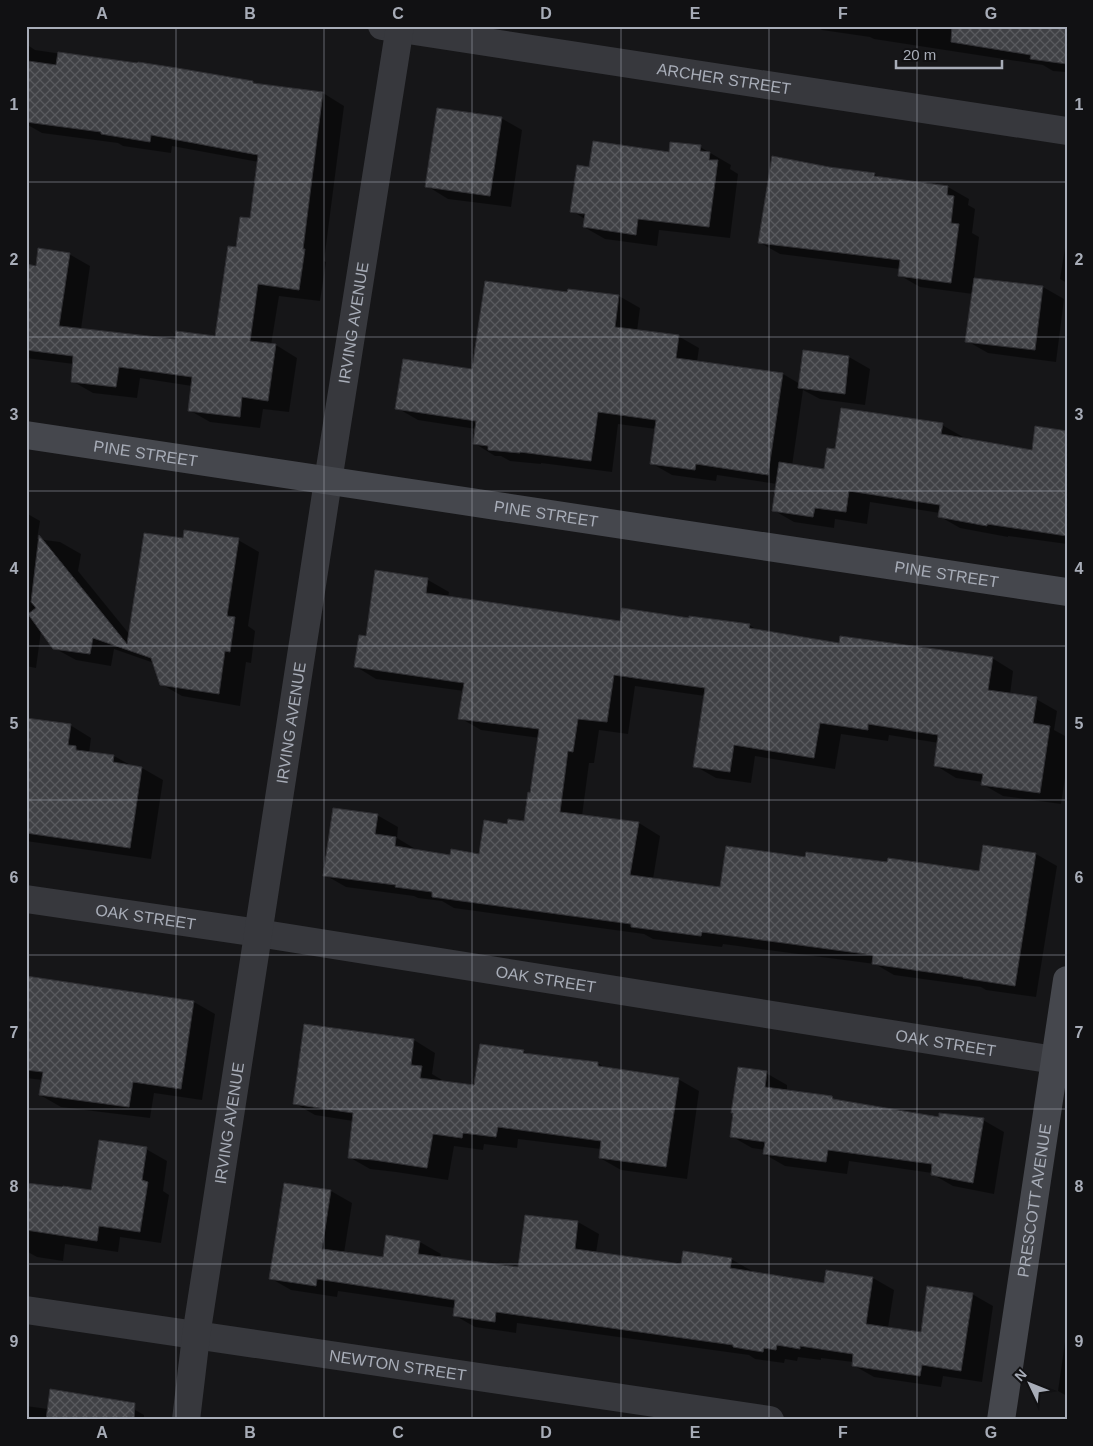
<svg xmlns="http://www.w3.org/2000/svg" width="1093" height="1446" viewBox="0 0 1093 1446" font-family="Arial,sans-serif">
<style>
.shadow{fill:#0007}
.building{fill:url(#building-cross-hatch);stroke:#303034}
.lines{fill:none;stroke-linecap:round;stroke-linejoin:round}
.street{stroke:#37383d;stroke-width:28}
.secondary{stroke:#45474d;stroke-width:28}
.grid{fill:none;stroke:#a8adb8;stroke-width:1;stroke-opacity:0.55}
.labels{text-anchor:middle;stroke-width:4;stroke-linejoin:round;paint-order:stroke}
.street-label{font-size:16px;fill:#a8adb8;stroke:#111113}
.neatline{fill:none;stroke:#a8adb8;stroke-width:2}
.grid-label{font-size:16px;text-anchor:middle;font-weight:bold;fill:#a8adb8}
</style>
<defs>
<pattern id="building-cross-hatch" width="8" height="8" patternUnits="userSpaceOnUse" patternTransform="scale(1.25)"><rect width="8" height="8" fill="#404145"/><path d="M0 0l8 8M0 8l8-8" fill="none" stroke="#595a5e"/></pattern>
</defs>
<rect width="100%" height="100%" fill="#161618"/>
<path class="shadow" d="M815,26H1067V75L1066,72L1053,71L1043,65L874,39L870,37L822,30Z
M26,44L35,50L253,82L257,85L323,93L344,106L324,261L326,262L320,301L279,296L271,345H276L297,358L289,412L263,409L260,428L210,422L189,410L192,386L140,378L137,398L93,393L72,381L74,364L26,358V266L37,267L69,254L90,266L81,329L176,341L216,337L237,248L251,220L259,162L172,146L171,153L123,146L118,143L42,133L26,124Z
M501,118L522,130L511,207L448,199L427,186Z
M700,147L731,165L730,169L738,174L730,238L659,230L657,246L605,239L584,227L585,219L572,211L590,168Z
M829,168L874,174L881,178L948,187L969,199L968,205L975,209L972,233L979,237L974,279L1043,287L1064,299L1056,362L988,353L967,341L973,294L920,287L899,275L900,269L780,254L759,242Z
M1067,236V283L1060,279Z
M569,290L619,296L640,308L637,331L678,336L699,348L697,362L783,374L800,384L849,357L870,369L865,405L820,399L803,390L792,466L825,471L836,450L942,425L963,437V439L1033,451L1067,432V544L1008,536V537L960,528L939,516L940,513L870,502L867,524L835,519L834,528L794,522L773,510L777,484L717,475L716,481L672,475L651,463L656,429L618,424L612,472L541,463V464L510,461L501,456H495L474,443L476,429L418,420L397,408L473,370L568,294Z
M26,513L40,521L37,539L60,542L81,554L78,571L130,635L184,540H238L259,552L248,626L255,631L251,663L246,662L240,706L182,696L161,684L154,663L114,649L111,666L76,660L54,648L41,631L36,668L26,666Z
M376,572L428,580L449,592L448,598L621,623L690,619L749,625L759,631L840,644L992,658L1013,671L1010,695L1036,699L1057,711L1054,730L1067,737V765L1061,804L1003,796L982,784L983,782L956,778L935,765L939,743L889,735L888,741L841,734L835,769L755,756L751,783L716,778L695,766L705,696L635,686L628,734L599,730L594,763H589L582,816L639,823L660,836L653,879L721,888L806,858L888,863L981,872L984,847L1036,854L1057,866L1036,997L986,990L981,987L894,975L875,964L723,944L722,947L653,939L644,934L454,908L442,901L418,898L414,896L346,887L325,875L377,815L398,827L397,838L417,850L451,856L480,855L525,823L531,794L540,738L481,730L460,718L464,691L376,679L355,666L367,638Z
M26,719L70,725L91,738L89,753L114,756L132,766L142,768L163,780L151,859L26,841Z
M26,977L194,1002L215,1014L202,1100L154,1093L150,1118L61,1107L40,1095L43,1080L26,1078Z
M414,1040L435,1053L432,1074L442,1080V1082L475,1086L523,1051L531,1055L598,1063L607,1069L678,1079L699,1091L687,1179L621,1170L600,1158L601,1149L518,1139L517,1148L484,1144L483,1150L454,1146L448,1180L396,1172L370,1169L349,1157L353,1121L315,1115L294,1103Z
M766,1073L787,1085V1091L832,1098L838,1101L940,1118L983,1120L1004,1132L994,1194L953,1186L932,1174V1173L849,1161L847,1174L785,1166L764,1154L765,1150L752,1148L731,1136Z
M146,1149L167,1161L163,1191L169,1195L161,1243L120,1237L118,1252L65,1244L63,1261L37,1257L26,1251V1183L92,1191Z
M331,1191L352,1203L344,1253L384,1258L387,1237L420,1242L441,1254L440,1258L520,1269L578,1222L599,1234L596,1253L682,1265L731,1259L752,1271V1273L825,1284L873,1278L894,1290L888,1328L922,1333L972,1294L993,1306L982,1382L943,1376L941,1387L874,1377L853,1365V1362L821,1358V1360L798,1357L797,1361L785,1359L784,1363L755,1359L749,1355L517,1323L516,1333L475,1327L454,1315L455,1308L338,1291L337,1297L291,1290L270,1278Z
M1066,1335H1067V1396L1058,1391Z
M123,1403L144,1415V1420H26V1406L48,1409Z
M243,1417L258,1420H242Z"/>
<path class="building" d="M952,26H1067V64L1030,59L1031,55L951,42Z
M58,52L137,63L138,62L177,68L253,81V83L323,92L303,249H305L299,290L258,284L250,341L276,344L268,401L242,397L240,417L188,411L192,377L119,367L116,387L71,382L73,356L26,350V264L36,266L38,248L70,253L59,326L175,339L176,331L215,336L228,246L236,247L240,217L250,218L258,155L151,135L150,142L101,134V132L26,122V76L28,61L56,65Z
M437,108L502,117L490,196L425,187Z
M593,141L669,152L670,142L701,145L700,151L710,152L709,160H718L709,227L638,219L636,235L583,227L585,214L570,212L577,165L589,167Z
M772,156L829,167L875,173L874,176L948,186L947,195L954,196L951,223L959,224L951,283L898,276L900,260L758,243Z
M974,278L1043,286L1035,350L965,342Z
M485,281L567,292L568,289L619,295L615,327L679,335L676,358L783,373L768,475L696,464L695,470L650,464L656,420L598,412L591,461L520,452V453L488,450V446L473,444L476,421L395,409L403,359L472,369Z
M803,350L849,356L845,394L798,388Z
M841,408L943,423L941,434L1032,450L1035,426L1067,431V536L987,524V526L938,517L940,505L849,491L846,512L815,508L813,517L772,511L779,462L824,469L827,448L835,449Z
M184,530L239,538L227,616L235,617L230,652L225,651L219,694L160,685L151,658L93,638L90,654L53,649L28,614L36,608L31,602L39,535L127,644L144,533L183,538Z
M375,570L428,578L426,593L620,621L622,608L689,618V616L750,624L749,628L839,643L840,636L993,657L988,690L1037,697L1033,723L1050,726L1040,793L981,785L983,774L934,766L938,735L868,724V730L820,723L814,758L734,745L730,772L693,767L705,688L614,675L607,722L578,719L573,752L568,751L560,812L639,822L630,875L720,887L726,846L805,857L806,852L887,862L888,858L979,871L983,845L1036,853L1015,986L963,978V977L872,964L873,955L702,932L701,936L631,927V924L432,897V892L395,887L396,885L323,876L333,808L378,814L375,834L396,837L395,846L450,855L451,849L479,854L484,820L507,824L508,819L524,821L528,792L530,793L539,729L458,719L464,683L354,667L359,635L366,636Z
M26,718L71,724L68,745L76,746V750L114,755L113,762L142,767L130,848L26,833Z
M26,976L194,1001L181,1089L133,1082L129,1107L39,1095L43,1072L26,1070Z
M304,1024L414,1039L411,1065L422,1066L420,1078L474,1085L480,1044L524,1050L523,1053L598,1062V1066L679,1078L666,1167L599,1158L601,1141L498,1127L496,1137L463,1133L462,1138L433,1134L427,1168L374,1160L348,1158L353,1113L293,1104Z
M738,1067L767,1071L765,1087L832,1096L833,1099L939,1117V1113L984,1118L973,1183L931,1175L932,1164L828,1150L826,1162L763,1154L765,1142L730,1137L733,1113H731Z
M99,1140L147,1147L142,1180L148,1182L140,1232L99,1226L97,1241L26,1230V1183L62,1187L63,1186L91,1190Z
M284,1183L331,1190L322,1249L383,1257L386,1235L420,1241L418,1254L518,1267L525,1215L578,1221L575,1249L681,1264L683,1251L732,1258L730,1268L824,1283L826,1270L873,1277L866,1324L921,1332L927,1286L973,1293L961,1371L922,1365L920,1376L852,1366L853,1354L800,1346V1349L777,1345L776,1350L764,1348L763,1352L733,1347V1345L496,1312L495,1322L453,1316L455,1300L317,1279L316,1286L269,1279Z
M50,1389L135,1403L134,1420H46Z"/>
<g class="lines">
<g class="street">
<path id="s1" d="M382,26L1067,131"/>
<path id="s2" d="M26,899L258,933L1067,1062"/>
<path id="s3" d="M26,1310L770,1420"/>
<path id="s4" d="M186,1420L196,1336L328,481L400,26"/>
</g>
<g class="secondary">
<path id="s5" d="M26,435L1067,592"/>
<path id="s6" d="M1001,1420L1067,980"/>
</g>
</g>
<path class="grid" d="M176,26V1420M324,26V1420M472,26V1420M621,26V1420M769,26V1420M917,26V1420M26,182H1067M26,337H1067M26,491H1067M26,646H1067M26,800H1067M26,955H1067M26,1109H1067M26,1264H1067"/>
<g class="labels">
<g class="street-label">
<text dy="6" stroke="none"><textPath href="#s1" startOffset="346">ARCHER STREET</textPath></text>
<text dy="6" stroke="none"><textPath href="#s4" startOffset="1110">IRVING AVENUE</textPath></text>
<text dy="6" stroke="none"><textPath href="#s5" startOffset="121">PINE STREET</textPath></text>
<text dy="6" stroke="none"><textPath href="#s5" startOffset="526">PINE STREET</textPath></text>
<text dy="6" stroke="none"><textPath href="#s5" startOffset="931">PINE STREET</textPath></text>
<text dy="6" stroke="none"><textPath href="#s4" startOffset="705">IRVING AVENUE</textPath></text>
<text dy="6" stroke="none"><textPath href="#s2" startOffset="121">OAK STREET</textPath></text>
<text dy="6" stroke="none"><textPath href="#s2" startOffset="526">OAK STREET</textPath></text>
<text dy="6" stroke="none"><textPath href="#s2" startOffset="931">OAK STREET</textPath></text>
<text dy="6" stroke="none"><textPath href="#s4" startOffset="300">IRVING AVENUE</textPath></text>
<text dy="6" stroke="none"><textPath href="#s6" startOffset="222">PRESCOTT AVENUE</textPath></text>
<text dy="6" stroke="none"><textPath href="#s3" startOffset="376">NEWTON STREET</textPath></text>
</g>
</g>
<rect width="1093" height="1446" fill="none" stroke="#111113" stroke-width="55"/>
<g transform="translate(1030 1384) rotate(313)" stroke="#111113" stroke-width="4" paint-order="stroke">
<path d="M0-4L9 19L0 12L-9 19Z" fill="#a8adb8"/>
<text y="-8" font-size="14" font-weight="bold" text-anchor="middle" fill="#a8adb8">N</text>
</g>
<path d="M896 60v8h106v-8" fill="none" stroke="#a8adb8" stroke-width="2.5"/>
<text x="903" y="60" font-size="15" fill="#a8adb8" stroke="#111113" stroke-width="4" paint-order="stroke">20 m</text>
<rect x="28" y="28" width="1038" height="1390" class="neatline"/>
<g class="grid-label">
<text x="102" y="19">A</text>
<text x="250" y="19">B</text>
<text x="398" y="19">C</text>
<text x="546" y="19">D</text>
<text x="695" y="19">E</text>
<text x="843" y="19">F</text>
<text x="991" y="19">G</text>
<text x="14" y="110">1</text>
<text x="1079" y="110">1</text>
<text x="14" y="265">2</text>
<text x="1079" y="265">2</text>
<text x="14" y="420">3</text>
<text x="1079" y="420">3</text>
<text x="14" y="574">4</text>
<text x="1079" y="574">4</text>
<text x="14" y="729">5</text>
<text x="1079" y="729">5</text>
<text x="14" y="883">6</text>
<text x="1079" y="883">6</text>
<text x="14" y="1038">7</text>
<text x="1079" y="1038">7</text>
<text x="14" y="1192">8</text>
<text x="1079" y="1192">8</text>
<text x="14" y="1347">9</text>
<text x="1079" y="1347">9</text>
<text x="102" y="1438">A</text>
<text x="250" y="1438">B</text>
<text x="398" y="1438">C</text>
<text x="546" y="1438">D</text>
<text x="695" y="1438">E</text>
<text x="843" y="1438">F</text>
<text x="991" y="1438">G</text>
</g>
</svg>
